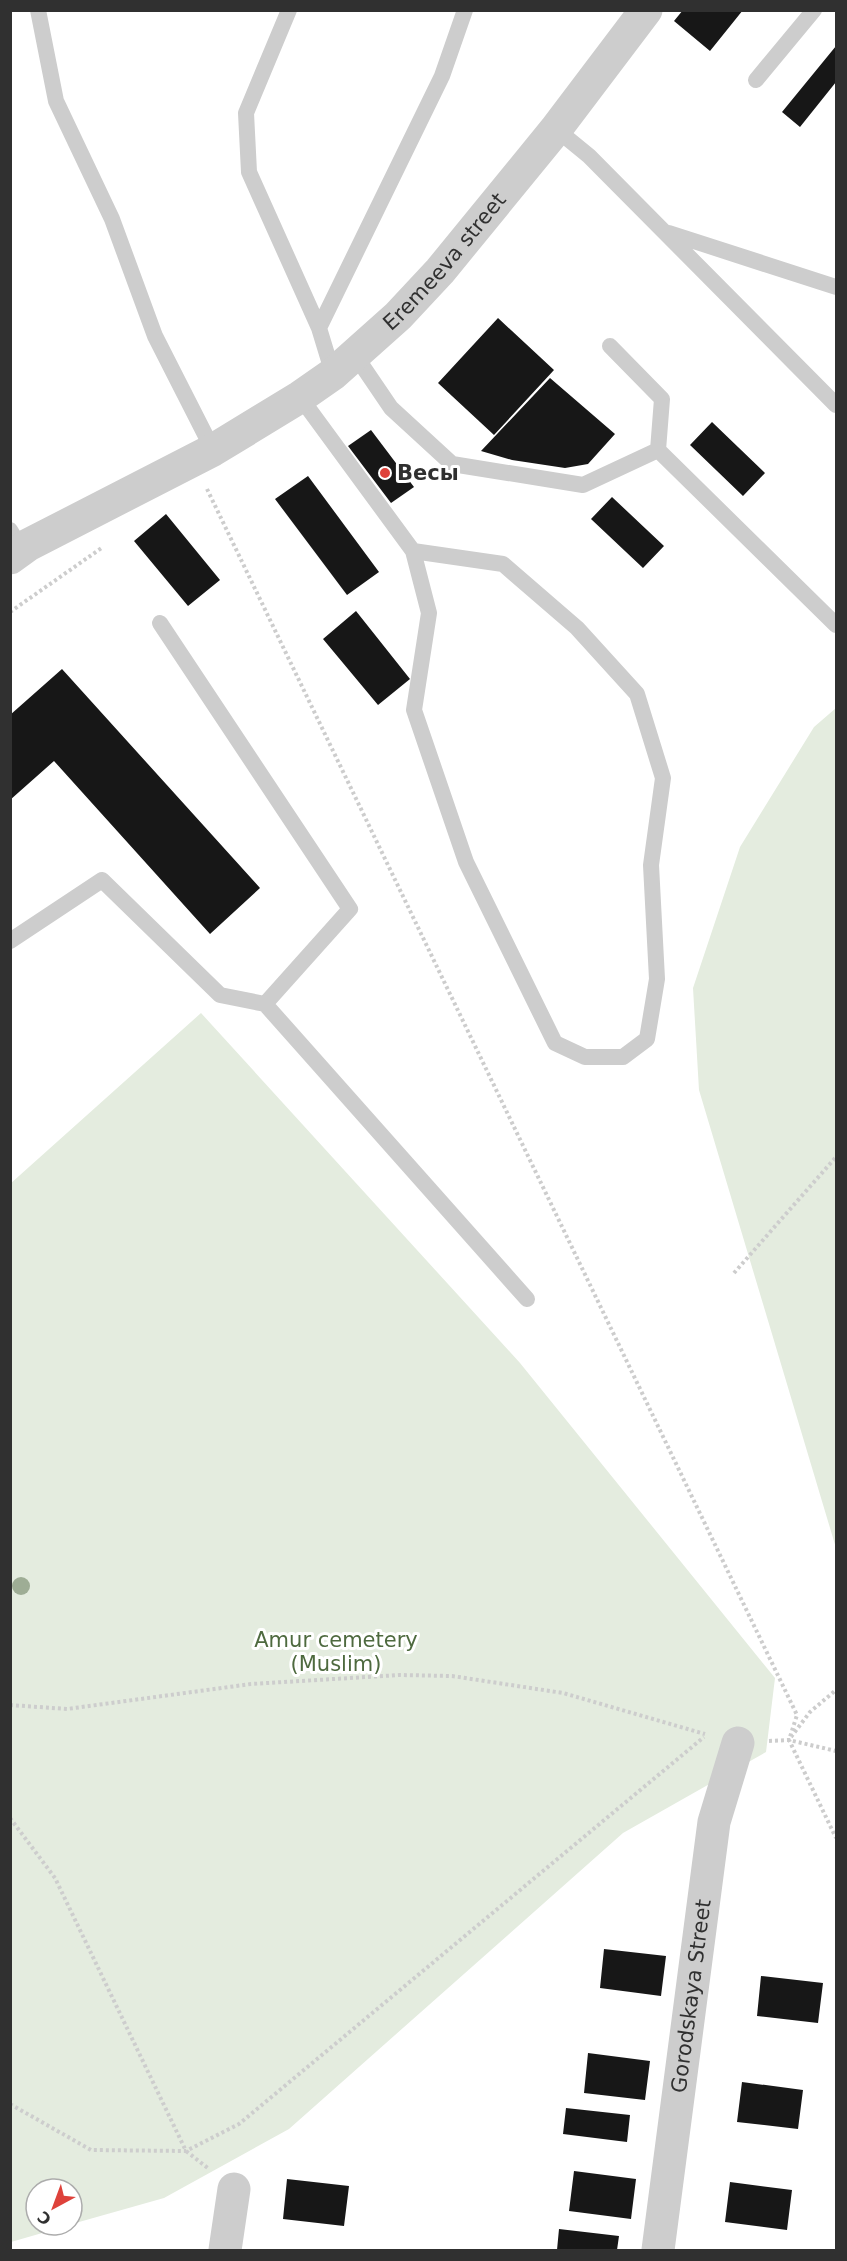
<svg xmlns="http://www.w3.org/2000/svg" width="847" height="2261" viewBox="0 0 847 2261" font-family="'DejaVu Sans',sans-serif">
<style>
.green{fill:#e4ecdf}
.building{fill:#171717}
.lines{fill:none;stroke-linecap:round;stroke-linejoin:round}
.path{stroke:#cdcdcd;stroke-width:4;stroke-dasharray:3 3;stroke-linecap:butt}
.service{stroke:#cdcdcd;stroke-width:16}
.minor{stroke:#cdcdcd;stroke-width:33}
.tertiary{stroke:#cdcdcd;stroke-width:33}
.tree{fill:#9ead95}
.poi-dot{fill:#de423b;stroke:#fff;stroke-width:2}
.labels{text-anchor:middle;stroke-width:6;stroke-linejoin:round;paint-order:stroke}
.street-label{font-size:21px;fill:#303030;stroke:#fff}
.poi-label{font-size:21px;font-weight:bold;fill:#303030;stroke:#fff;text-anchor:start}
.park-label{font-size:21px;fill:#4e6a3f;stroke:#fff}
</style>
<rect width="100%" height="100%" fill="#fff"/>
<path class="green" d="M836,708V1548L699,1090L693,988L740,847L814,727Z
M201,1013L520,1363L775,1678L766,1752L623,1833L289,2129L164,2198L72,2224V2189H36V2225H70L11,2242L10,1184Z"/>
<path class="building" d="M683,10H743L710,51L674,21Z
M836,46V82L800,127L782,112Z
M498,318L554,370L494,435L438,383Z
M550,378L615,434L588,464L565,468L512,460L481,451Z
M712,422L765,473L743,496L690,445Z
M371,430L414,487L391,503L348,446Z
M308,476L379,572L347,595L275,499Z
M612,497L664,546L643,568L591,519Z
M166,514L220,580L188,606L134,541Z
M356,611L410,679L378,705L323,639Z
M62,669L260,888L210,934L54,761L10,800V715Z
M604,1949L666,1956L661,1996L600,1988Z
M761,1976L823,1983L818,2023L757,2016Z
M588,2053L650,2061L645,2100L584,2093Z
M742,2082L803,2090L798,2129L737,2122Z
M566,2108L630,2115L627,2142L563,2134Z
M574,2171L636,2179L631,2219L569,2211Z
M287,2179L349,2186L344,2226L283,2219Z
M730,2182L792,2190L787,2230L725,2222Z
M559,2229L619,2236L617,2250H557Z"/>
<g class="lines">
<path class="path" d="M207,489L797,1715L789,1740L836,1838
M10,612L103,547
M734,1273L836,1157
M10,1705L67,1709L251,1684L400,1675L452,1676L563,1693L705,1734
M791,1737L810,1712L836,1690
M769,1741L789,1740L836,1751
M10,1818L55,1878L186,2151L209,2169
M10,2104L91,2150L186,2151L239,2124L704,1737"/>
<path class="service" d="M38,10L56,101L112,219L155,336L213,450
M289,10L246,113L249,172L319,328L333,374
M756,80L814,10
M556,129L589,156L836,405
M669,233L836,287
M319,328L442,76L465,10
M610,346L662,399L658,450
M355,355L391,408L452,464L583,485L658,450L836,625
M300,397L413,551L429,613L414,710L466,862L555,1043L585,1057H623L647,1039L657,979L651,865L663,778L637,694L577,628L503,564L413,551
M10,530L13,535
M160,623L350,909L265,1004
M10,941L102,880L220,995L265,1004L527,1299"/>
<g class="minor">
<path d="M225,2250L234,2189"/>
<path id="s1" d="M658,2250L714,1822L738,1743"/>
</g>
<path class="tertiary" id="s2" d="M10,558L28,545L213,450L300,397L333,374L398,316L440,271L556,129L646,10"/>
</g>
<circle class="tree" cx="21" cy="1586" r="9"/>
<circle class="poi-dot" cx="385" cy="473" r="6"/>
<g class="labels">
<g class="street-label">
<text dy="7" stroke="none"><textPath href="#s2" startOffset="531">Eremeeva street</textPath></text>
<text dy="7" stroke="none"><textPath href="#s1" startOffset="256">Gorodskaya Street</textPath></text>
</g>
<g class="poi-label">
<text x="397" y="480">Весы</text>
</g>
<g class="park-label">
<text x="336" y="1647">Amur cemetery<tspan x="336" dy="24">(Muslim)</tspan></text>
</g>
</g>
<rect width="847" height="2261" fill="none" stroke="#303030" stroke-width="24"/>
<g transform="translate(54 2207) rotate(221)"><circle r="28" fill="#ffffff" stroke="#acacac" stroke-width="1.5"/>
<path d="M0-4.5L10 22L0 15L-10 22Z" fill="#de423b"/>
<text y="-9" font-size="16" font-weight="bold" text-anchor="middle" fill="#303030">С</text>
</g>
</svg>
